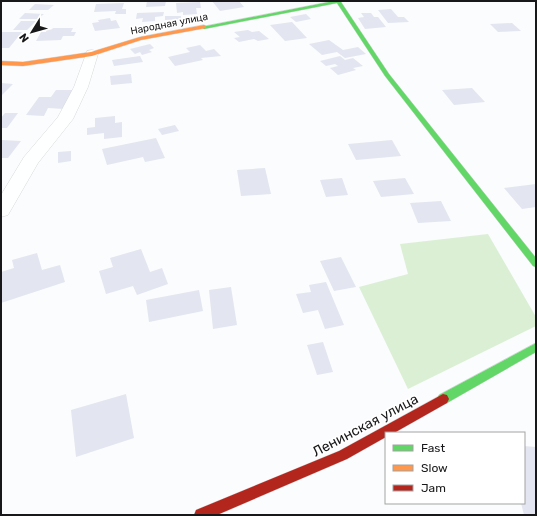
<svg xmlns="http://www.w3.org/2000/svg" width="537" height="516" viewBox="0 0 537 516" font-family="Rubik,sans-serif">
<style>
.green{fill:#dbefd5}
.building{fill:#e3e5f0}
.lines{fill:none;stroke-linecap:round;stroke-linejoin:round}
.street-casing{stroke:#d8d9da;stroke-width:1}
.fast-casing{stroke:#d8d9da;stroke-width:1}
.slow-casing{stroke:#d8d9da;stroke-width:1}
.jam-casing{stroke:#d8d9da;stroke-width:1}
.street{fill:#feffff;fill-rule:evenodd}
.fast{fill:#63d668;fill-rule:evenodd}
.slow{fill:#ff974d;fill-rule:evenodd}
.jam{fill:#b3261e;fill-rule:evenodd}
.labels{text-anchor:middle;stroke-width:3.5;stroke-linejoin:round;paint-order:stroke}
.far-street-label{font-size:10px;fill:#18181a;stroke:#fff}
.near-street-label{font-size:14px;fill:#18181a;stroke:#fff}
</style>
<rect width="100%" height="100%" fill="#fbfcfd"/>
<path class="green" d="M488,234L536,317V326L408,389L359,287L408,274L400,244Z"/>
<path class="building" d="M147,1H166L165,6L146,7Z
M212,1H239L244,7L220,11Z
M200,2L201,8H196L197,14L183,15V12L177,13L176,3Z
M124,3L122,9H126V14H115L116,11L94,12L96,4Z
M35,4L54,5L48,10H29Z
M391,9L398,17H404L409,22L388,23L378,10Z
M164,12L163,16L155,17V21L142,22L143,18L136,19L137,13Z
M25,13L44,14L38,19H19Z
M361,13H371L374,17H378L386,27L365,29L358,18L364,17Z
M306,14L311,19L296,22L290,17Z
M165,16H181V19L165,20Z
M110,18L111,21L116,20L120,28L95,31L92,23L99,22L98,20Z
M21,21H36L27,30H13Z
M292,22L307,38L285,41L270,25Z
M512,23L521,31L498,32L490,24Z
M47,28H73L71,32H76L74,36H63L61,40L36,41L41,32H46Z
M248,30L252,32L259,31L269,39L258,41L254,39L239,42L234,38L240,37L234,32Z
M1,32H22L9,48H1Z
M329,40L343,50L358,47L366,54L345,58L337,52L322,55L309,44Z
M150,44L154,48L149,50L152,52L142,55L140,52L135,54L130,49Z
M200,45L206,51L214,49L221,56L201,58L203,60L175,66L168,57L190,52L186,48Z
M140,56L143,62L114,66L112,60Z
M340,56L345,60L353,58L363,66L353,68L356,70L338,75L330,68L338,66L335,64L326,66L320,61Z
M131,74L132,83L111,85L110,76Z
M1,83L13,84L1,96Z
M472,88L485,102L454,105L442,90Z
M56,90H75L64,109L48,108L44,116L26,115L39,97H51Z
M5,113H18L7,128H1V118Z
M115,116V123L122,122V137L104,139V133L87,135V128L95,127V118Z
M175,125L179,131L162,135L158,129Z
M156,138L165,158L145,162L143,157L107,165L102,149Z
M1,140L21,141L8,158H1Z
M392,140L401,156L356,160L348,144Z
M71,151V161L58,163V152Z
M265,168L271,194L241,196L237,170Z
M342,178L348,195L326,197L320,180Z
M405,178L414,194L381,197L373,181Z
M536,184V207L522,209L504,188Z
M441,201L451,221L418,223L410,203Z
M141,249L150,272L162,268L168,284L137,295L133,286L106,294L99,271L113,267L110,258Z
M37,253L42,270L60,265L65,282L1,303V272L14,268L12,260Z
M341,257L356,287L334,291L320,261Z
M326,282L344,325L325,329L318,310L303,313L296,294L311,292L309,285Z
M231,287L237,325L213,329L209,290Z
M199,290L203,311L149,322L146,300Z
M323,342L333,372L317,375L307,345Z
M126,394L134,438L76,457L71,410Z
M524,446L536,447V515H524L521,503H524Z"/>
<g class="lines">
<g class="street-casing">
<path id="street" d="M92,50L97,51L98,54L88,87L73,119L38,163L8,215L1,217V195L24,157L58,117L74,87L86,54L87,51Z"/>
</g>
<g class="fast-casing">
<path id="fast" d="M334,1H343L341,2L389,74L536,258V267L533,266L385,76L337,3L204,29L201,27Z
M536,343V352L447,403L443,404L439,403L437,399L439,395Z"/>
</g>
<g class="slow-casing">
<path id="slow" d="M204,25L206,26V28L141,40L92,56L23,66L1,65V61L23,62L91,52L140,37Z"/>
</g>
<g class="jam-casing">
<path id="jam" d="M443,394L447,395L449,399L447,403L394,433H386V437L347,459L217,515H194L196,510L339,451Z"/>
</g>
<use href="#street" class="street"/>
<use href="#fast" class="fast"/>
<use href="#slow" class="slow"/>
<use href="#jam" class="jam"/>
</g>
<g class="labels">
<g class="far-street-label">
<text transform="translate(169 23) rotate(-11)" y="4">Народная улица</text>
</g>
<g class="near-street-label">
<text transform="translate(365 425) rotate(-28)" y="5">Ленинская улица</text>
</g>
</g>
<rect width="537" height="516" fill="none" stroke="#18181a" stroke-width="4"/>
<rect x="385" y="432" width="140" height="72" fill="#ffffff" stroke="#a3a3a3"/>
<rect x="393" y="445" width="20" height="6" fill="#63d668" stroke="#a3a3a3"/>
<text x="421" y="452" font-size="12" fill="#18181a">Fast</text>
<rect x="393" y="465" width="20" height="6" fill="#ff974d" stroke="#a3a3a3"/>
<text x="421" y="472" font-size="12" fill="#18181a">Slow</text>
<rect x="393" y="485" width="20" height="6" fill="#b3261e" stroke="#a3a3a3"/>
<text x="421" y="492" font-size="12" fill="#18181a">Jam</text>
<g transform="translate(32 32) rotate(233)" stroke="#ffffff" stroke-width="3" paint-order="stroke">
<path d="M0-3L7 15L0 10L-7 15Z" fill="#18181a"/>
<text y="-6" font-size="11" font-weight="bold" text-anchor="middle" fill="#18181a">N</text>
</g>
</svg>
